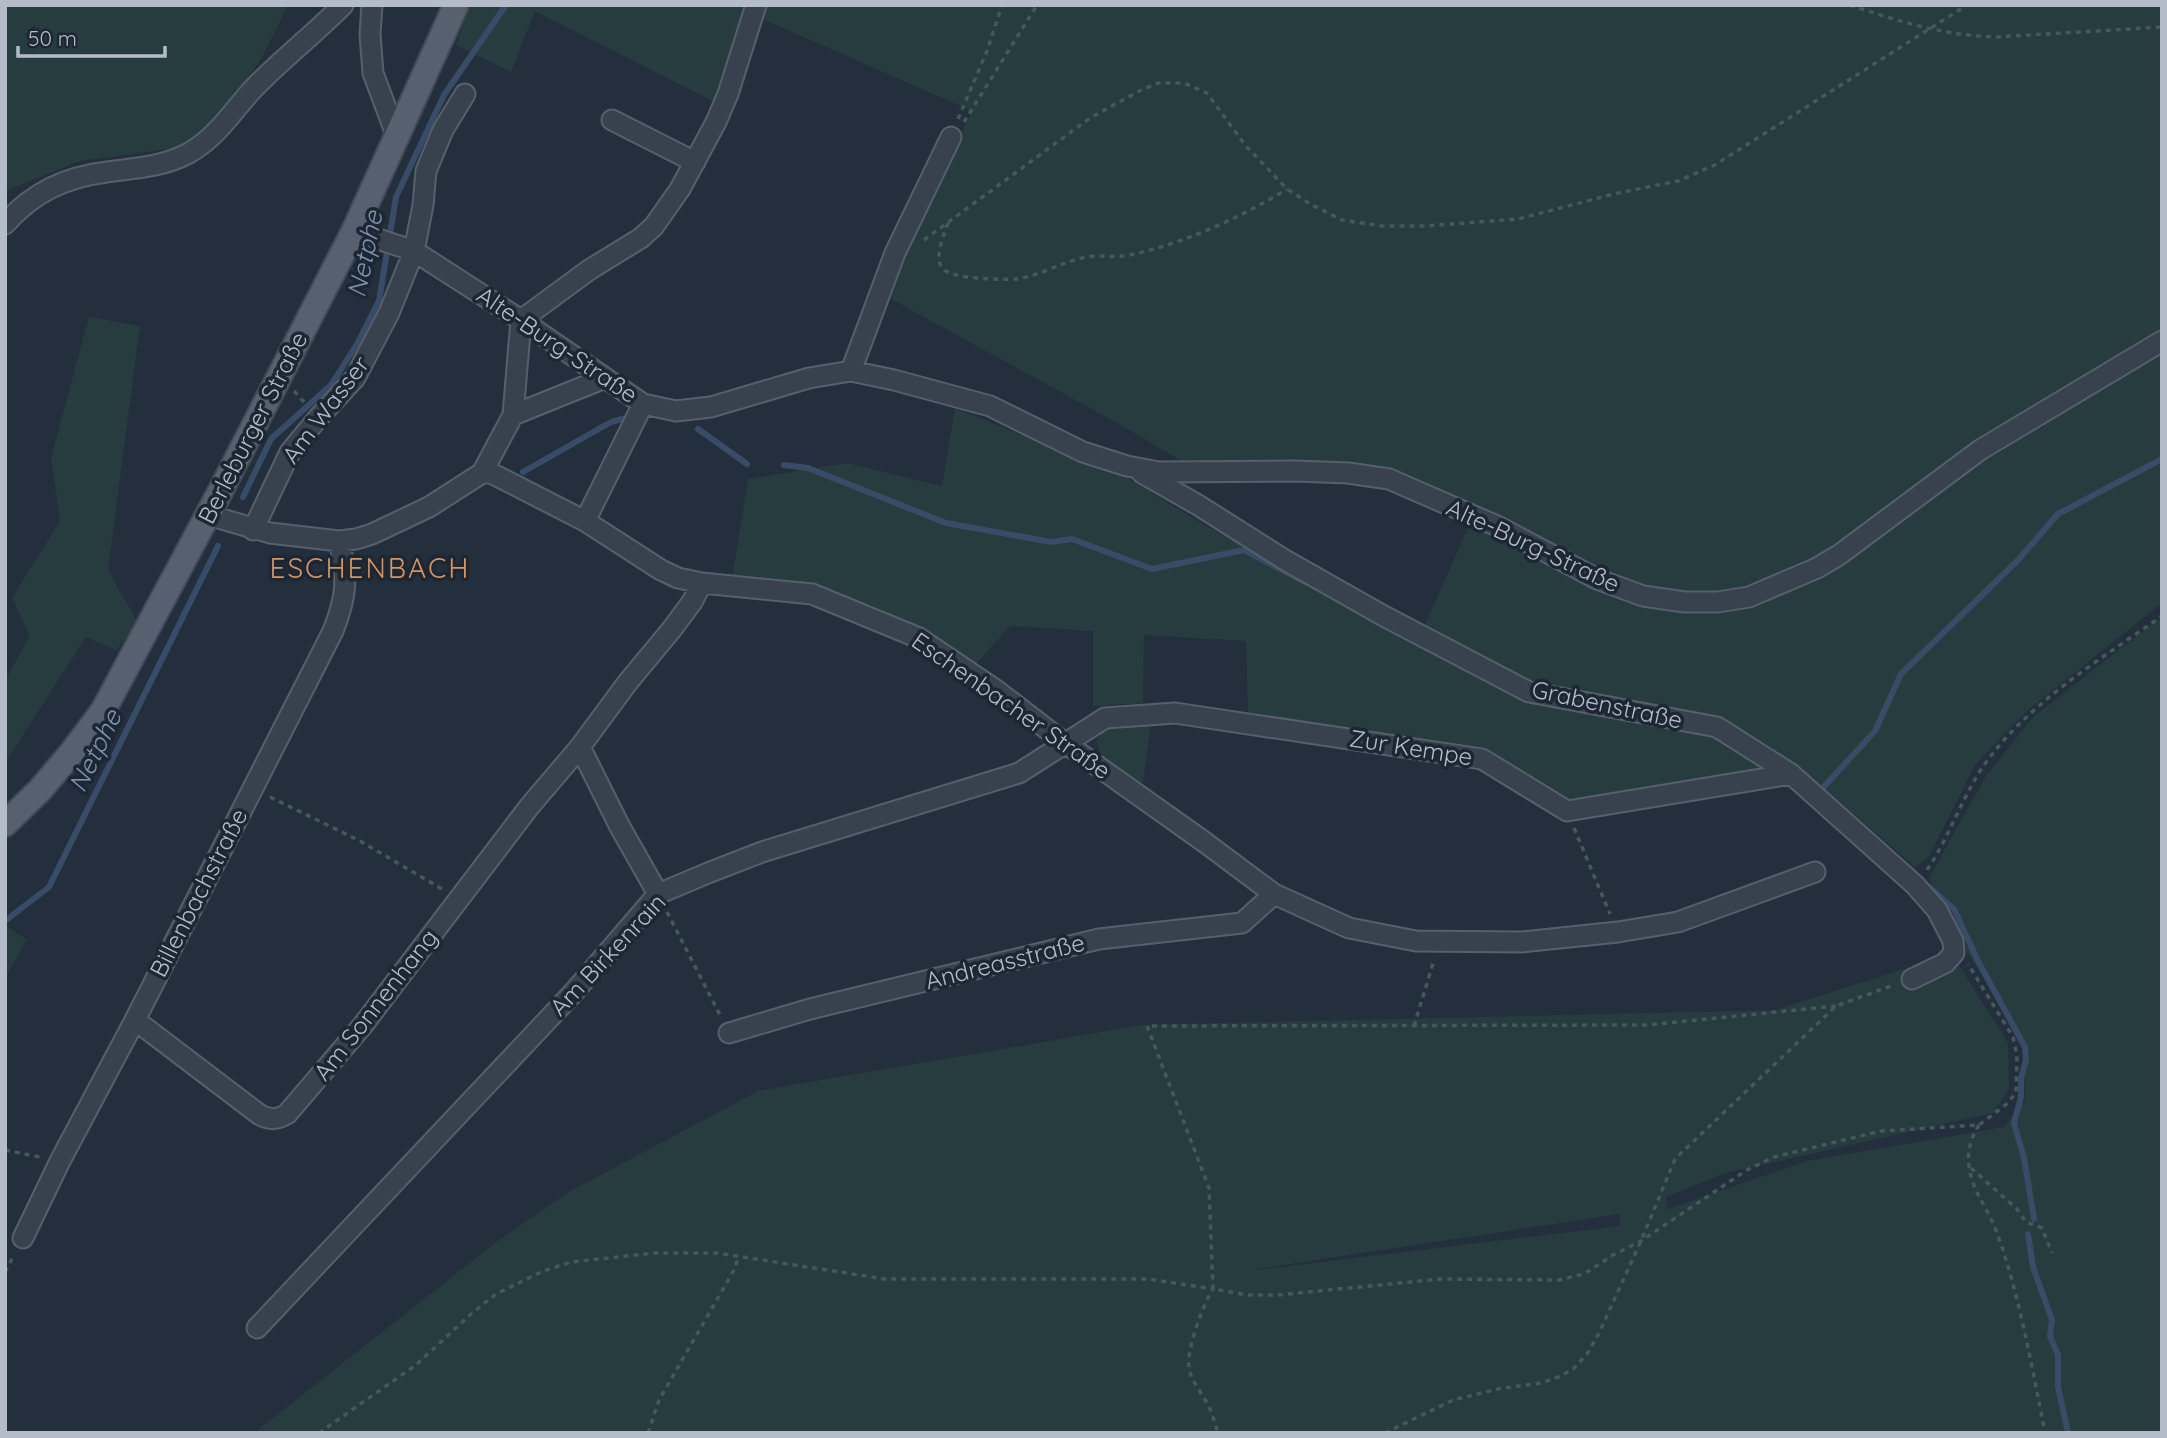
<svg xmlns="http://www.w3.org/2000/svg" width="2167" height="1438" viewBox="0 0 2167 1438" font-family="Quicksand,sans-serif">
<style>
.green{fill:#263c3f;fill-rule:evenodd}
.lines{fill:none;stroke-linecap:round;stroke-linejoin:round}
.stream{stroke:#394c67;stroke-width:6}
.minor-casing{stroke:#565f6c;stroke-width:23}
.major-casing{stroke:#414a57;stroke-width:28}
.path{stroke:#44595c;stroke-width:3.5;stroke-dasharray:5 5;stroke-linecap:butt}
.minor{stroke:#38414e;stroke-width:19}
.major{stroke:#56606e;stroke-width:24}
.labels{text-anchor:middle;stroke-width:7;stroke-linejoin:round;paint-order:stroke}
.street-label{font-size:24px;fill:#b4bcc9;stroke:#1d2633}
.water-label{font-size:26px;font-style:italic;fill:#7c92b1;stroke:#1d2633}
.quarter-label{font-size:28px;letter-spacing:2px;fill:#d59563;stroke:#1d2633}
</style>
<rect width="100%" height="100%" fill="#242f3e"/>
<path class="green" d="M5,5H288L263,56L213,130L184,147L80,161L8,190L5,195Z
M470,5H2162V603L2028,710L1975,765L1929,856L1915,867L1799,767L1742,730L1700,713L1523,681L1423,629L1476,510L1394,470L1347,465L1180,460L1112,420L891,299L910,241L972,111L756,16L718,104L535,11L511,72L456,45Z
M89,317L140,326L108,570L138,623L116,650L86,637L5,763V681L30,636L12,598L60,521L51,458Z
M955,408L1124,476L1203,524L1525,696L1717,733L1778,772L1569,805L1484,750L1248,714L1246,641L1144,635L1143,703L1093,706V631L1010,626L975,665L923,633L732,578L748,479L847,463L942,486Z
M2162,616V1433H254L495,1243L567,1193L758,1091L1142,1025L1775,1010L1952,954L2008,1043L2009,1089L1993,1113L1725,1173L1666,1197L1668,1209L1807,1161L2004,1127L2025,1100L2023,1037L1959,940L1929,878L1986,776L2032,718ZM1620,1214V1226L1256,1270V1269Z
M1151,722L1143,783L1101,757L1096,741L1107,723Z
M5,925L27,940L5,978Z"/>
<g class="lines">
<path class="stream" d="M698,429L747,464
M784,465L808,468L946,523L1051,542L1072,539L1152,569L1244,550L1307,583
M523,472L611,422L626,418
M243,497L271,439L331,385L357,344L379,301L396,197L444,95L506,5
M1820,791L1875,731L1901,674L2018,560L2058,514L2162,459
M1928,886L1954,909L1978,961L2025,1047L2026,1060L2021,1079V1097L2014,1123L2024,1158L2034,1219
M5,921L49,887L218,546
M2028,1234L2033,1267L2052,1320L2050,1336L2058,1355V1387L2068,1433"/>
<g class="minor-casing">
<path id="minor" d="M372,5L370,34L373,73L397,137
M612,120L695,162
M5,224C33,192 66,177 107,172C136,168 163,167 189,153C217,137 232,112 253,89C281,60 314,34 343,5
M354,231L414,251L521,320L643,404L676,411L711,407L809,378L851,371L894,380L990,406L1083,452L1127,466L1159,472L1295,471L1348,473L1389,479L1497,526L1597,579L1643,596L1685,602H1718L1749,597L1817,568L1839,555L1980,450L2162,341
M521,320L589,270L641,238L654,226L680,189L716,122L728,94L756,5
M851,371L895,253L951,137
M513,415L605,378
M482,473L513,415L521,320
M1142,473L1198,505L1285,560L1382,615L1529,692L1717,727L1791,774L1915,885L1937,910L1953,941L1954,953L1945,963L1912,979
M208,515L270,533L339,541L356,539L372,534L429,507L482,473H491L585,521L661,570L678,578L702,583L812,594L919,638L996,690L1065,743L1203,841L1274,894L1349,928L1416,941L1522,942L1618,932L1678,922L1815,872
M585,521L643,404
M253,530L290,452L318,418L355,378L389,313L414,251L423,205L426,171L443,130L465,94
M580,747L620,827L658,894
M135,1020L260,1115C271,1120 276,1120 287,1114L363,1025L529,807L580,747L628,682L672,629L692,602L702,583
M729,1033L810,1009L1099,939L1242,923L1274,894
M23,1238L60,1161L135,1020L333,631C347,596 348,578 339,541
M257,1328L573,993L658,894L708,873L762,852L1019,773L1105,718L1175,713L1482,759L1567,811L1791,774"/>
</g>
<g class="major-casing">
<path id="major" d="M5,824L40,790L73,751L103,711L220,492L354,231L456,5"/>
</g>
<path class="path" d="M1850,5C1897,21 1946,36 1996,37L2162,27
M958,119L987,51L1002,5
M964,122L1037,5
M948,223C944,235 933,258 943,269C953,279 1002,280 1016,279C1039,276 1060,263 1082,258C1096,254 1111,258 1124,256C1179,246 1240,218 1287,189
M924,240L1090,118L1143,89L1159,83H1184L1207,93L1245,145L1287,189L1312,205L1342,220L1382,226H1426L1518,219L1618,193L1678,181L1715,165L1967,5
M294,391L305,403
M270,797L360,841L442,889
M1574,828L1610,914
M1927,870C1948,839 1960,803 1980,771C2024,705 2098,661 2162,616
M667,912L721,1017
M1836,1006L1648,1025L1147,1026L1209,1188L1213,1289L1247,1295H1277L1441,1279L1559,1280L1584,1274L1613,1255L1641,1241L1747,1170L1774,1157L1881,1131L1979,1125L2008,1103L2016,1092L2017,1055L2013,1037L1968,964
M1414,1026L1434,960
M1979,1125C1971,1138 1967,1151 1969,1166C1971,1185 1981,1199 1989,1215C1995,1226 1999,1239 2003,1250C2022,1310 2033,1372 2045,1433
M5,1150L40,1157
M1971,1168L2017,1209L2026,1222L2042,1228L2052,1253
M5,1272L14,1255
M319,1433L416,1365L471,1314L496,1294L543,1271L571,1262L654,1253H717L885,1279H1149L1213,1289C1203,1305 1186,1350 1189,1368C1191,1382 1203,1394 1209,1407C1213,1415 1215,1424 1218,1433
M648,1433L659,1400L734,1270L739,1256
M1385,1433L1453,1400L1498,1389L1541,1383L1561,1376L1574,1368L1587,1354L1599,1333L1641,1241L1675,1159L1836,1006L1894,985"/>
<use href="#minor" class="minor"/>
<use href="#major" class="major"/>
</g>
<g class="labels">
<g class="street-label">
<text transform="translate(557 345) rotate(34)" y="8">Alte-Burg-Straße</text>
<text transform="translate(326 410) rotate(-53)" y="8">Am Wasser</text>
<text transform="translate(253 428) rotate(-63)" y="8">Berleburger Straße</text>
<text transform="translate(1533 546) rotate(25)" y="8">Alte-Burg-Straße</text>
<text transform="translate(1607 705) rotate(12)" y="8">Grabenstraße</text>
<text transform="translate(1011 706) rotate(35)" y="8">Eschenbacher Straße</text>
<text transform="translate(1411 748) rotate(9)" y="8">Zur Kempe</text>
<text transform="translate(199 893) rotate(-63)" y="8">Billenbachstraße</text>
<text transform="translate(608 955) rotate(-47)" y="8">Am Birkenrain</text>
<text transform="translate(1005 962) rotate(-14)" y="8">Andreasstraße</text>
<text transform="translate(376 1005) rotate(-52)" y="8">Am Sonnenhang</text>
</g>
<g class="water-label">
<text transform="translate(365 254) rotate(-78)" y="9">Netphe</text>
<text transform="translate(95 751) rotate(-64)" y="9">Netphe</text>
</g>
<g class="quarter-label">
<text x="370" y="578">ESCHENBACH</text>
</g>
</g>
<rect width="2167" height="1438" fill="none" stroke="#b4bcc9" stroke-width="14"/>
<path d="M18 46v10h147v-10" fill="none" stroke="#b4bcc9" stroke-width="3.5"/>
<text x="28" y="46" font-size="21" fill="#b4bcc9" stroke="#1d2633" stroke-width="5" paint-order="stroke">50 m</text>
</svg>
